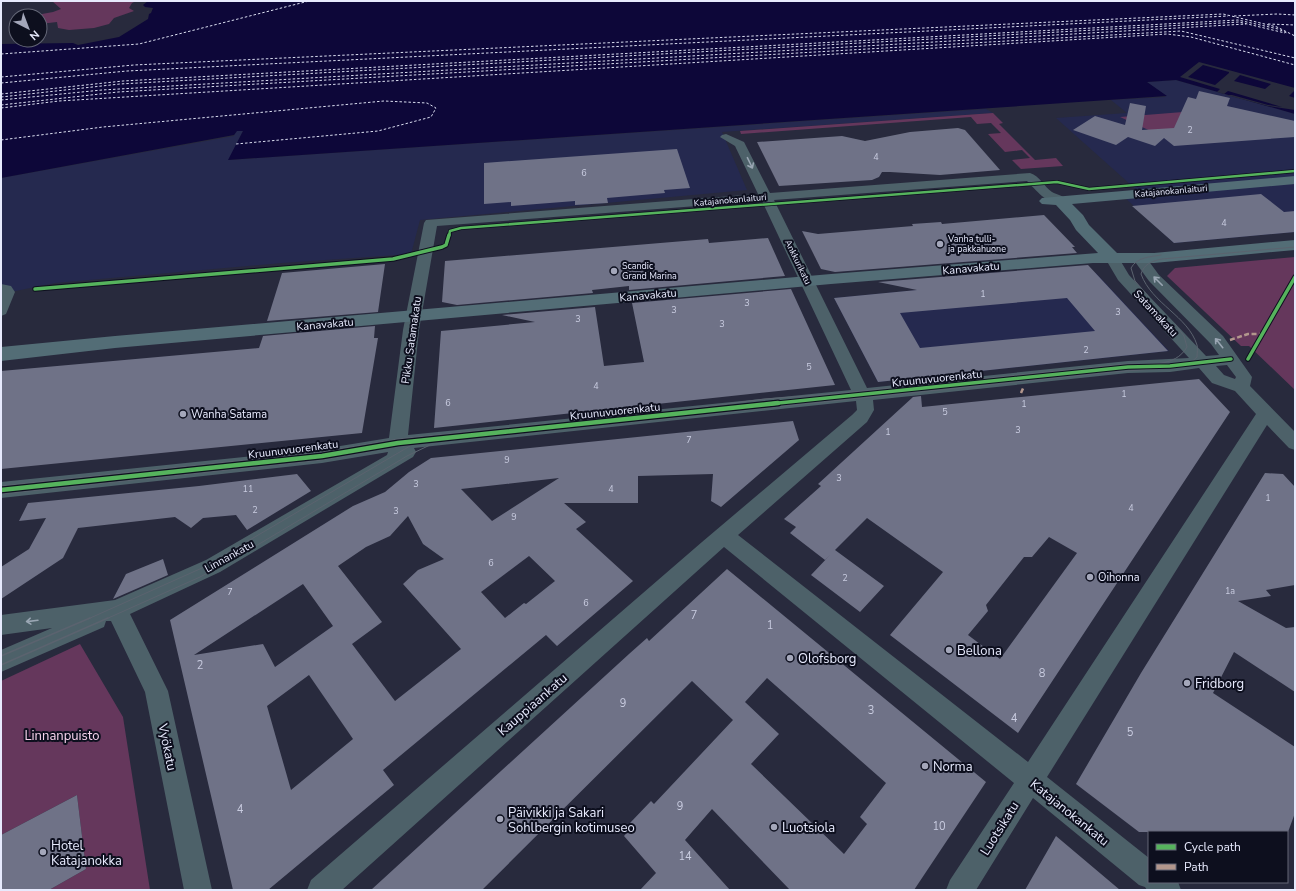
<svg xmlns="http://www.w3.org/2000/svg" width="1296" height="891" viewBox="0 0 1296 891" font-family="'Nunito Sans',sans-serif">
<style>
.built{fill:#25294f}
.green{fill:#65375c}
.water{fill:#0d0739}
.pier{fill:#282a3d;fill-rule:evenodd}
.lines{fill:none;stroke-linecap:round;stroke-linejoin:round}
.ferry{stroke:#dbdff1;stroke-width:1;stroke-dasharray:2.5 2;stroke-linecap:butt}
.building{fill:#6f7287;fill-rule:evenodd}
.minor{fill:#4d6169;fill-rule:evenodd}
.secondary{fill:#536d76;fill-rule:evenodd}
.tram-far1{stroke:#5b636f;stroke-width:1}
.tram{stroke:#5b636f;stroke-width:1.5}
.quiet{stroke:#b2968c;stroke-width:2.5;stroke-dasharray:5 2.5;stroke-linecap:butt}
.cycleway-far2-casing{stroke:#0d0f1e;stroke-width:4}
.cycleway-far1-casing{stroke:#0d0f1e;stroke-width:5.5}
.cycleway-casing{stroke:#0d0f1e;stroke-width:7}
.cycleway-far2{stroke:#56b35d;stroke-width:2.5}
.cycleway-far1{stroke:#56b35d;stroke-width:3.5}
.cycleway{stroke:#56b35d;stroke-width:4.5}
.oneway{stroke:#9aa6b3}
.poi-dot{fill:#a4a7ba;stroke:#0d0f1e;stroke-width:1.5}
.labels{text-anchor:middle;stroke-width:4;stroke-linejoin:round;paint-order:stroke}
.number-label{font-size:9px;fill:#c9cce0}
.far-street-label{font-size:9px;fill:#e7eafd;stroke:#0d0f1e}
.far-poi-label{font-size:9px;fill:#e7eafd;stroke:#0d0f1e;text-anchor:start}
.street-label{font-size:11px;fill:#e7eafd;stroke:#0d0f1e}
.poi-label{font-size:11px;fill:#e7eafd;stroke:#0d0f1e;text-anchor:start}
.near-number-label{font-size:11px;fill:#c9cce0}
.near-poi-label{font-size:13px;fill:#e7eafd;stroke:#0d0f1e;text-anchor:start}
.near-street-label{font-size:13px;fill:#e7eafd;stroke:#0d0f1e}
.near-park-label{font-size:13px;fill:#f8d4ed;stroke:#0d0f1e}
</style>
<rect width="100%" height="100%" fill="#282a3d"/>
<path class="built" d="M1176,80L1295,114V232L1174,243L1122,195L1140,193L1056,118L1127,113L1111,100L1166,97L1147,82Z
M986,109L993,113L722,132L747,190L420,220L411,254L282,263L55,283L1,294V178L234,136L236,131H243L229,160Z
M1096,273L1169,351L878,382L834,298Z"/>
<path class="green" d="M52,1H136L132,3L129,8L134,11L114,18L109,24L94,28L69,30L58,28L57,22L40,24V16H31L53,12L61,9Z
M1183,112L1200,126L1155,133L1120,117Z
M993,113L1003,123L999,124L1035,160L1056,158L1063,166L1021,169L1012,160L1030,158L1022,150L1005,152L988,134L1001,133L991,123L977,124L971,117L741,134L740,131Z
M1295,257V390L1249,346H1241L1167,276L1175,268Z
M80,644L123,717L150,890H49L86,869L77,795L1,835V681Z"/>
<path class="water" d="M148,1H1295V114L1176,80L1147,82L1167,96L228,160L243,131H237L234,135L1,178V44L73,43L78,45L119,37L148,19L149,14L151,13L153,8L145,7L143,5Z"/>
<path class="pier" d="M1199,62L1295,88V90L1289,96L1295,98V110L1268,106L1226,95H1232L1268,105L1282,107L1228,91L1224,94L1217,92L1220,89L1180,77ZM1203,65L1229,72V73L1215,85L1188,77ZM1240,75L1271,84L1265,89L1234,81Z"/>
<g class="lines">
<path class="ferry" d="M1234,16L1277,14L1295,15
M1268,24L1295,25
M1,54L139,44L309,1
M1,77L134,65L1223,14L1277,27L1295,36
M1,83L127,71L1228,16
M1,94L123,81L1238,20L1278,29L1287,33
M1,97L120,84L1239,22L1285,33
M1,100L102,90L1246,24
M1,105L118,92L1181,31L1295,58
M1,108L59,101L1167,34L1191,37L1295,65
M1,140L103,127L384,101L427,103L436,108L431,117L378,131L236,144"/>
</g>
<path class="building" d="M1199,91L1230,98L1227,106L1295,121V137L1174,146L1164,138L1155,146L1128,137L1116,145L1073,130L1095,116L1125,125L1130,103L1146,106L1142,130L1174,128L1188,97L1196,99Z
M958,128L965,130L1000,170L940,175L890,172H882L879,177L872,180L779,186L757,142L842,136L865,141L910,132Z
M677,149L690,188L664,190L665,193L607,198L608,203L575,205V201L511,206V202L484,204V163Z
M1261,194L1284,212L1295,211V232L1174,243L1132,206Z
M1044,215L1075,247H1072L1077,253L835,272L821,269L802,231L818,234L913,226L912,224L941,222L942,224Z
M768,238L785,276L629,290V286L592,290L593,293L457,305L442,302L445,261L708,239L709,243Z
M385,264L378,312L267,321L282,273Z
M1088,265L1168,351L878,382L834,298L917,290L878,282ZM1067,298L1095,331L920,348L900,313Z
M791,289L835,385L434,428L441,331L535,322L502,315L595,307L604,366L644,362L632,303Z
M375,326L374,338H378L362,433L1,469V371L259,348L263,336Z
M1199,379L1230,412L1018,733L890,635L943,572L867,518L835,550L884,586L860,612L811,575L830,555L825,560L790,533L796,527L784,519L821,486L818,484L913,397L921,396L922,407ZM1049,537L1077,553L1000,659L968,635L988,611L986,605L1024,557H1032Z
M793,421L799,440L721,507L711,501L713,474L638,476V503H564L586,522L576,529L633,581L557,646L546,635L383,770L394,785L268,890H233L170,620L353,506L385,492L409,472L431,458ZM559,478L492,521L461,489ZM408,516L423,544L444,559L418,570L403,584L461,649L395,701L352,644L382,622L338,566L366,547L390,536ZM529,556L555,581L526,604L524,603L505,618L481,592ZM303,584L333,626L275,667L263,644L194,655ZM309,675L353,739L291,790L267,706Z
M1265,473L1283,474L1295,487V585L1266,590L1271,596L1238,601L1286,628L1295,627V692L1234,652L1213,693L1295,747V813L1288,832H1139L1076,784L1141,673Z
M297,474L311,491L247,530L236,515L203,518L191,528L175,517L78,528L63,558L1,599V567L29,549L46,518L19,521L28,503L199,486Z
M163,559L168,575L113,599L126,574Z
M727,569L986,782L914,890H790L712,809L685,840L730,890H640L656,873L624,836L633,826L630,823L651,801L654,804L733,720L692,681L482,890H371L629,654L647,638L649,641ZM767,678L886,783L860,817L867,824L844,854L751,764L779,734L745,702Z
M77,795L86,869L49,890H1V835Z
M1056,836L1120,890H1025Z"/>
<g class="lines">
<path class="minor" d="M726,134L744,142L770,193L1030,173C1040,176 1044,187 1052,192C1057,195 1063,195 1066,200L1064,203C1049,207 1037,191 1027,181L774,200L867,388L1128,361L1189,358L1118,280L1105,258L1107,255L1112,254L1117,255L1129,275L1206,356L1219,355L1211,344L1149,281L1133,259L1135,256L1140,255L1145,256L1159,275L1223,336L1252,377L1250,386L1295,432V450L1289,448L1267,425L1047,777L1149,858V882H1178L1181,890H1147L1145,887L1139,885L1033,798L976,890H946L950,880L1014,783L724,547L342,890H307L311,880L702,542L852,415L857,410L856,401L414,448L416,452L413,457L220,572L130,614L168,691L212,890H184L145,692L111,621H106L104,627L1,672V650L52,628L1,635V615L115,600L206,560L387,455L388,452L322,463L1,498V482L322,449L389,438L403,330L424,223L426,220L758,194L735,146L720,137L722,135ZM762,201L851,390L408,435L419,330L437,226ZM1227,365L1236,377L1235,379L1224,375L1216,366ZM1199,368L1212,383L1235,391L1256,414L1028,762L738,535L867,422L874,410L873,400L1128,373L1170,372Z
M1,284L11,286L15,292L6,314L1,316Z"/>
<path class="secondary" d="M1295,176V184L1072,204L1083,215L1089,225L1117,253H1154L1295,240V250L1154,263H1093L831,284L115,348L1,361V347L115,336L831,274L1098,253L1076,230L1070,220L1056,205L1042,204L1039,201L1042,198Z"/>
<path class="tram-far1" d="M1149,297L1135,281L1131,268C1137,257 1150,257 1161,255
M651,414L764,399L832,394L1126,364C1147,364 1175,368 1187,347L1184,336L1175,324
M1,486L322,452L398,439L545,424
M1,494L321,460L387,448L427,443L1113,372L1180,367L1188,365L1197,357C1197,353 1198,348 1197,345C1188,316 1152,304 1141,274C1144,264 1152,261 1162,259L1295,247
M88,619L202,568L410,446
M106,619L200,577L244,553L407,456L430,445"/>
<path class="tram" d="M1,656L90,618
M1,665L108,618"/>
<path class="quiet" d="M1230,340L1248,334H1263
M1021,393L1024,386"/>
<g class="cycleway-far2-casing">
<path id="cycleway-far2" d="M449,236L450,231L461,228L1057,182L1089,189L1295,171"/>
</g>
<g class="cycleway-far1-casing">
<path id="cycleway-far1" d="M35,289L393,259L442,247L446,245L449,235
M1248,359L1295,277
M769,404L1128,367L1170,366L1231,359"/>
</g>
<g class="cycleway-casing">
<path id="cycleway" d="M1,490L322,456L398,443L778,403"/>
</g>
<use href="#cycleway-far2" class="cycleway-far2"/>
<use href="#cycleway-far1" class="cycleway-far1"/>
<use href="#cycleway" class="cycleway"/>
</g>
<defs><path id="oneway-shaft" d="M-6 0H5M1.5-3L5.5 0L1.5 3" fill="none" stroke-width="1.6" stroke-linecap="round" stroke-linejoin="round"/></defs>
<g class="oneway">
<use href="#oneway-shaft" transform="translate(750 163) rotate(64)"/>
<use href="#oneway-shaft" transform="translate(1158 281) rotate(-135)"/>
<use href="#oneway-shaft" transform="translate(1219 343) rotate(-129)"/>
<use href="#oneway-shaft" transform="translate(32 621) rotate(173)"/>
</g>
<g class="poi-dot">
<circle cx="940" cy="244" r="4"/>
<circle cx="614" cy="271" r="4"/>
<circle cx="183" cy="414" r="4"/>
<circle cx="1090" cy="577" r="4"/>
<circle cx="949" cy="650" r="4"/>
<circle cx="790" cy="658" r="4"/>
<circle cx="1187" cy="683" r="4"/>
<circle cx="925" cy="766" r="4"/>
<circle cx="500" cy="819" r="4"/>
<circle cx="774" cy="827" r="4"/>
<circle cx="43" cy="852" r="4"/>
</g>
<g class="labels">
<g class="number-label">
<text x="1190" y="133">2</text>
<text x="876" y="160">4</text>
<text x="584" y="176">6</text>
<text x="1224" y="226">4</text>
<text x="983" y="297">1</text>
<text x="747" y="306">3</text>
<text x="674" y="313">3</text>
<text x="1118" y="315">3</text>
<text x="578" y="322">3</text>
<text x="722" y="327">3</text>
<text x="1086" y="353">2</text>
<text x="809" y="370">5</text>
<text x="596" y="389">4</text>
<text x="1124" y="397">1</text>
<text x="448" y="406">6</text>
<text x="1024" y="407">1</text>
<text x="945" y="415">5</text>
<text x="1018" y="433">3</text>
<text x="888" y="435">1</text>
<text x="689" y="443">7</text>
<text x="507" y="463">9</text>
<text x="839" y="481">3</text>
<text x="416" y="487">3</text>
<text x="248" y="492">11</text>
<text x="611" y="492">4</text>
<text x="1268" y="501">1</text>
<text x="1131" y="511">4</text>
<text x="255" y="513">2</text>
<text x="396" y="514">3</text>
<text x="514" y="520">9</text>
<text x="491" y="566">6</text>
<text x="845" y="581">2</text>
<text x="1230" y="594">1a</text>
<text x="230" y="595">7</text>
<text x="586" y="606">6</text>
</g>
<g class="far-street-label">
<text transform="translate(1171 191) rotate(-5)" y="3">Katajanokanlaituri</text>
<text transform="translate(730 200) rotate(-5)" y="3">Katajanokanlaituri</text>
<text transform="translate(798 262) rotate(64)" y="3">Ankkurikatu</text>
</g>
<g class="far-poi-label">
<text x="948" y="242">Vanha tulli-<tspan x="948" dy="10">ja pakkahuone</tspan></text>
<text x="622" y="269">Scandic<tspan x="622" dy="10">Grand Marina</tspan></text>
</g>
<g class="street-label">
<text transform="translate(971 268) rotate(-5)" y="4">Kanavakatu</text>
<text transform="translate(648 295) rotate(-5)" y="4">Kanavakatu</text>
<text transform="translate(1156 313) rotate(47)" y="4">Satamakatu</text>
<text transform="translate(325 324) rotate(-5)" y="4">Kanavakatu</text>
<text transform="translate(411 340) rotate(-82)" y="4">Pikku Satamakatu</text>
<text transform="translate(937 378) rotate(-6)" y="4">Kruunuvuorenkatu</text>
<text transform="translate(615 411) rotate(-6)" y="4">Kruunuvuorenkatu</text>
<text transform="translate(293 449) rotate(-7)" y="4">Kruunuvuorenkatu</text>
<text transform="translate(229 556) rotate(-29)" y="4">Linnankatu</text>
</g>
<g class="poi-label">
<text x="191" y="418">Wanha Satama</text>
<text x="1098" y="581">Oihonna</text>
</g>
<g class="near-number-label">
<text x="694" y="619">7</text>
<text x="770" y="629">1</text>
<text x="200" y="669">2</text>
<text x="1042" y="677">8</text>
<text x="623" y="707">9</text>
<text x="871" y="714">3</text>
<text x="1014" y="722">4</text>
<text x="1130" y="736">5</text>
<text x="680" y="810">9</text>
<text x="240" y="813">4</text>
<text x="939" y="830">10</text>
<text x="685" y="860">14</text>
</g>
<g class="near-poi-label">
<text x="957" y="655">Bellona</text>
<text x="798" y="663">Olofsborg</text>
<text x="1195" y="688">Fridborg</text>
<text x="933" y="771">Norma</text>
<text x="508" y="817">Päivikki ja Sakari<tspan x="508" dy="15">Sohlbergin kotimuseo</tspan></text>
<text x="782" y="832">Luotsiola</text>
<text x="51" y="850">Hotel<tspan x="51" dy="15">Katajanokka</tspan></text>
</g>
<g class="near-street-label">
<text transform="translate(532 704) rotate(-41)" y="5">Kauppiaankatu</text>
<text transform="translate(168 747) rotate(78)" y="5">Vyökatu</text>
<text transform="translate(1070 812) rotate(39)" y="5">Katajanokankatu</text>
<text transform="translate(999 828) rotate(-58)" y="5">Luotsikatu</text>
</g>
<g class="near-park-label">
<text x="62" y="740">Linnanpuisto</text>
</g>
</g>
<rect width="1296" height="891" fill="none" stroke="#e7eafd" stroke-width="4"/>
<rect x="1148" y="831" width="140" height="52" fill="#0d0f1e" stroke="#646777"/>
<rect x="1156" y="844" width="20" height="6" fill="#56b35d" stroke="#646777"/>
<text x="1184" y="851" font-size="12" fill="#e7eafd">Cycle path</text>
<rect x="1156" y="864" width="20" height="6" fill="#b2968c" stroke="#646777"/>
<text x="1184" y="871" font-size="12" fill="#e7eafd">Path</text>
<g transform="translate(28 28) rotate(138)"><circle r="19" fill="#0d0f1e" stroke="#646777"/>
<path d="M0-3L7 15L0 10L-7 15Z" fill="#a4a7ba"/>
<text y="-6" font-size="11" font-weight="bold" text-anchor="middle" fill="#e7eafd">N</text>
</g>
</svg>
